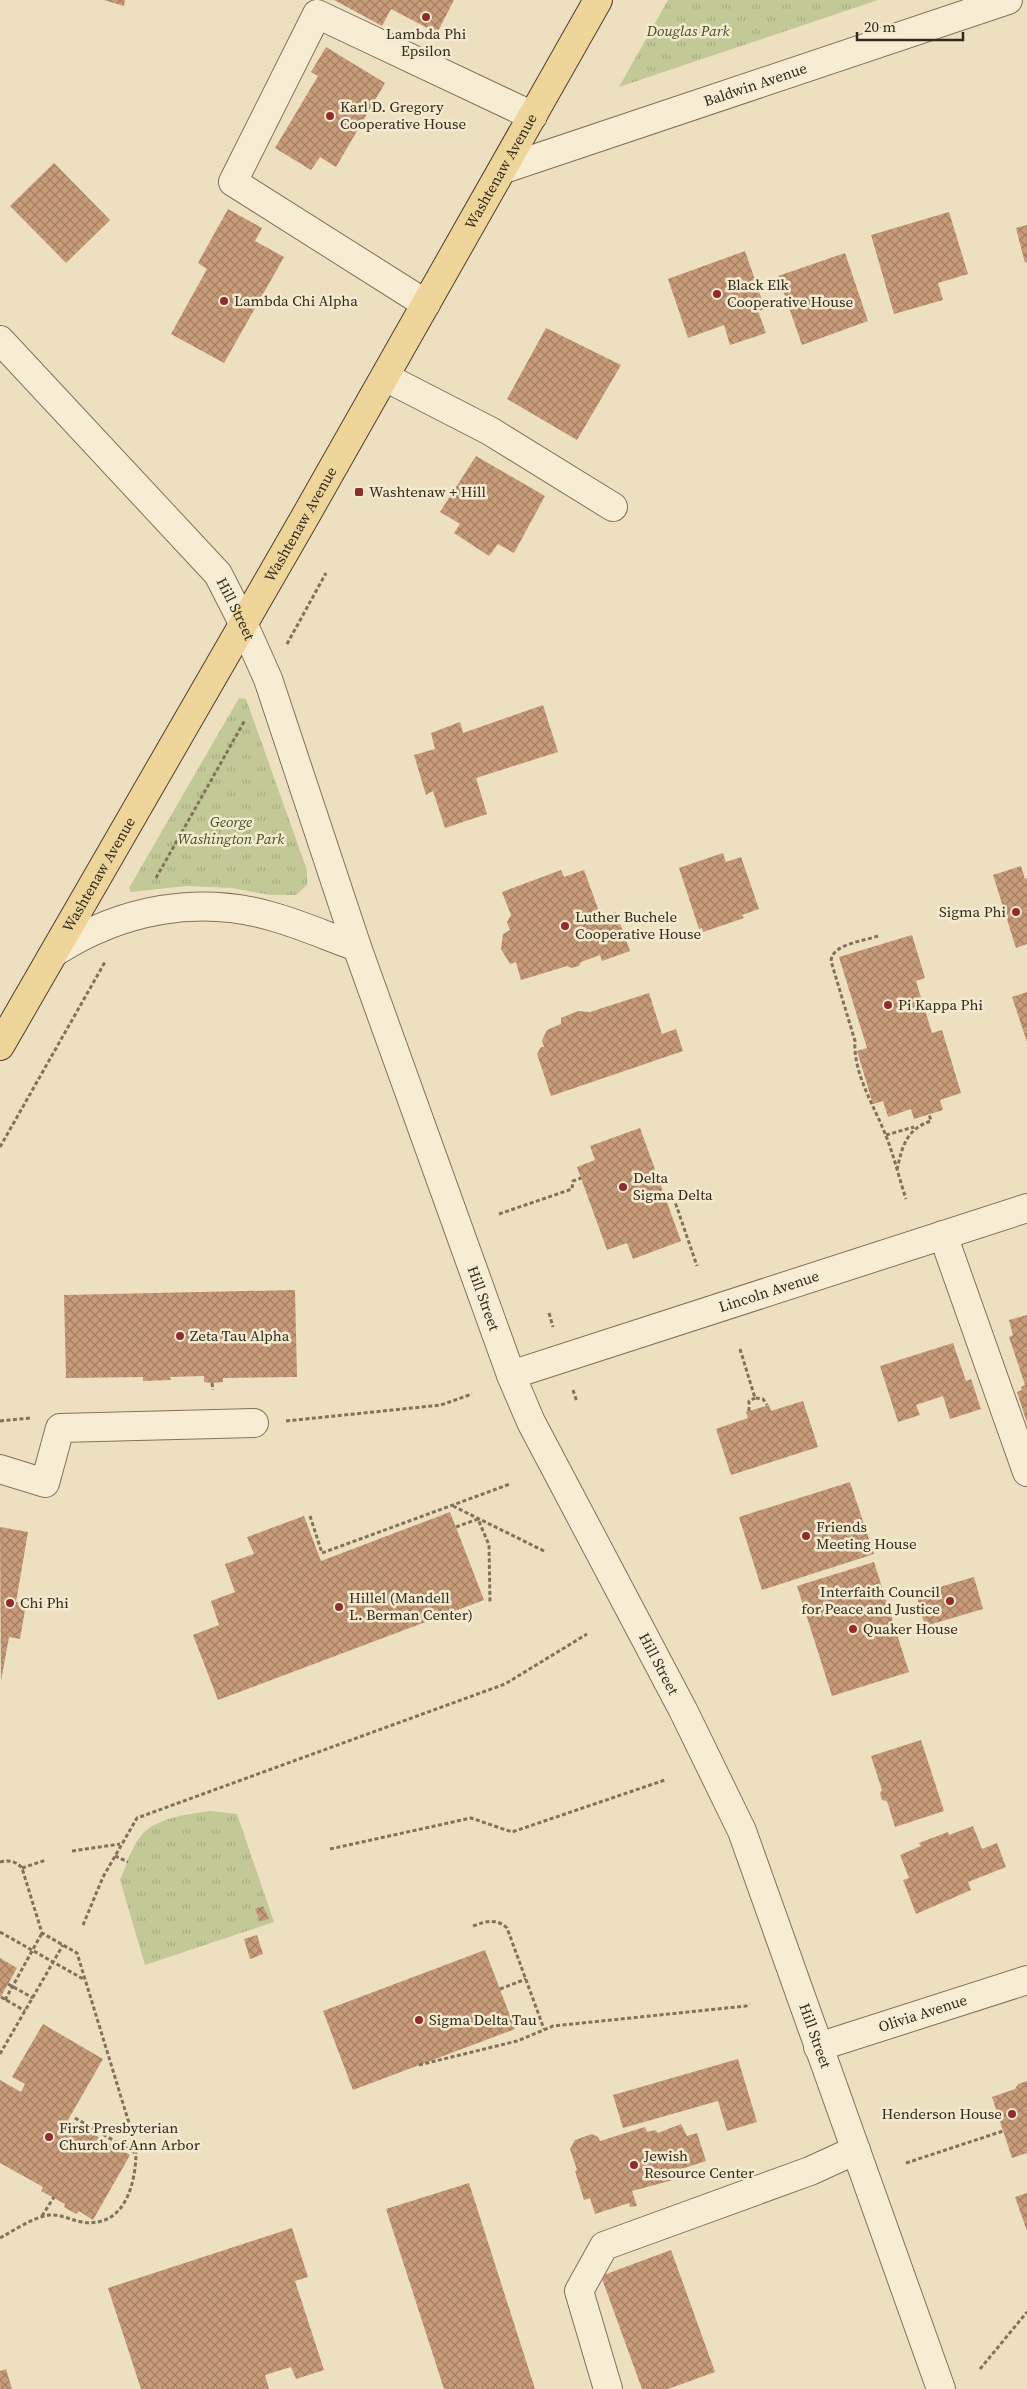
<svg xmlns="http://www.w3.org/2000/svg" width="1027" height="2389" viewBox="0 0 1027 2389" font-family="'Source Serif 4',serif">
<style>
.grass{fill:url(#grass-tufts)}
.building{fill:url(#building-cross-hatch)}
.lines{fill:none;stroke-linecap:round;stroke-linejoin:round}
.minor-casing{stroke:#84715a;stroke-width:30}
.major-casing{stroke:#523f2e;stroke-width:30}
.path{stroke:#84715a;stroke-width:3;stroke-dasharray:4 2.5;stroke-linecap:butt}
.minor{stroke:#f7edd4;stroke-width:28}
.major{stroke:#eed59a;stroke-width:28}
.poi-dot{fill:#902d2c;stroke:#f3ead0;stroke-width:2}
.labels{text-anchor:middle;stroke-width:5;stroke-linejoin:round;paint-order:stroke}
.park-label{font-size:15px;font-style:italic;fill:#445025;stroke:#f3ead0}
.poi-label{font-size:15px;fill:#34291d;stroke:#f3ead0;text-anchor:start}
.street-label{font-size:15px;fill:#34291d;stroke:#f3ead0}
</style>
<defs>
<pattern id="grass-tufts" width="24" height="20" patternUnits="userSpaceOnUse" patternTransform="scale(1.25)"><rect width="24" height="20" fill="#c2c996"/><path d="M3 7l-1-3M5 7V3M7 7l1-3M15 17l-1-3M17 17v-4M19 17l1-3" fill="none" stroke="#a7ad81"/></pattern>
<pattern id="building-cross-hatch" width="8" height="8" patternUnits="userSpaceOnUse" patternTransform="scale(1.25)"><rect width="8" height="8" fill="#c89b79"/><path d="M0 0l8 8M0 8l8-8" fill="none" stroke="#a37e63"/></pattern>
</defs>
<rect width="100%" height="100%" fill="#ece0c1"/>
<path class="grass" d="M668,0H878L619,87Z
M239,698L246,699L307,870V885L296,895H270L232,888L186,886L131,892L129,888Z
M210,1811L237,1814L274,1922L145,1965L120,1880C126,1867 131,1848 140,1837C154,1818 188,1814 210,1811Z"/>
<path class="building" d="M104,0H125L124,6Z
M334,0H454L437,33L391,9L382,26Z
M326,47L385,83L336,167L320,157L311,170L275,148L318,76L311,72Z
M54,163L110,220L66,263L10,206Z
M228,209L262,228L255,241L284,257L224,363L171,334L207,269L198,263Z
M949,212L968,274L938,283L943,300L894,314L871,235Z
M1027,225V262L1025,263L1016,228Z
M745,251L765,309L758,311L766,333L730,345L724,325L688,338L668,279Z
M845,253L868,321L802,345L778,276Z
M546,328L621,365L577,440L507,399Z
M476,456L545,496L514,553L498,544L489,556L454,533L460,524L440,512Z
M543,705L558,752L476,778L487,814L445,828L433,791L426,795L414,755L435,749L431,733L460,722L463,733Z
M723,853L726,862L741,857L759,909L742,915L744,918L703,932L702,928L699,929L679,868Z
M1021,866L1025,879L1027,878V944L1016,948L993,875Z
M561,870L564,877L584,870L601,917L616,912L630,951L602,961L600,955L581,962L579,966L571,968L567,966L521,980L516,962L510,964L501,949L503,934L510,930L507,922L511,915L502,892Z
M912,935L925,978L916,981L932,1033L942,1030L961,1093L940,1100L943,1110L914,1119L911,1109L888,1117L883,1101L873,1104L857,1051L867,1048L839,957Z
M1027,992V1042L1012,997Z
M649,993L662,1034L676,1029L683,1051L551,1096L537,1054L541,1047H544L542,1040L547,1030L561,1024V1018L578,1011L590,1012Z
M640,1128L681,1241L633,1259L627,1243L607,1250L577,1167L595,1160L590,1146Z
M295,1290L297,1377L223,1378V1382L212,1383L204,1382V1376L170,1377L171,1380L143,1381V1377L66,1378L64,1295Z
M1027,1315V1423L1017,1392L1022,1390L1021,1387L1025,1385L1009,1337L1013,1335L1009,1320Z
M953,1343L966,1381L971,1379L981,1409L950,1419L943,1396L916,1405L920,1415L898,1422L880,1366Z
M803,1401L818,1447L731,1475L716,1429L748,1418L746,1412L769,1405L771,1411Z
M850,1482L874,1554L762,1590L739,1517Z
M450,1512L484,1600L218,1700L193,1635L219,1625L211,1601L235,1592L225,1564L254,1554L247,1537L304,1516L321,1561Z
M0,1527L28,1532L16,1602L26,1604L20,1639L9,1637L1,1681Z
M874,1562L909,1672L832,1696L797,1586Z
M974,1577L983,1609L925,1626L916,1594Z
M921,1740L944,1811L895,1827L887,1801L882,1800L880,1793L882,1790L871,1756Z
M973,1826L982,1849L997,1843L1006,1867L968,1882L971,1890L916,1914L903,1880L909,1878L900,1855L921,1846L919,1843L948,1832L949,1835Z
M263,1906L269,1919L260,1921L255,1909Z
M257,1935L263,1954L250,1959L244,1939Z
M485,1950L515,2029L353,2090L323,2011Z
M0,1958L17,1968L0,1998Z
M43,2024L103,2059L68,2120L130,2155L93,2220L79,2211L76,2214L64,2207L65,2204L41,2191L43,2187L0,2163V2080L21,2092L25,2084L12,2077Z
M738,2059L757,2122L727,2131L718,2101L623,2128L613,2095Z
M1027,2081V2153L1012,2158L992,2097L1015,2089L1018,2084Z
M681,2124L687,2136L697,2133L706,2161L675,2171L677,2179L632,2191L637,2206L630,2207L629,2203L595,2214L590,2198L584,2200L575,2171L577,2170L570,2149L575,2140L592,2134L598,2137L600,2141L645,2127L647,2132L655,2130L658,2133Z
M469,2183L535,2389H444L386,2209Z
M1027,2193V2231L1015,2197Z
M292,2228L308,2277L295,2281L324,2370L296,2379L291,2367L265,2375L269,2389H141L108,2288Z
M671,2250L715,2372L668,2389H642L601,2276Z
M6,2369L12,2389H0V2371Z"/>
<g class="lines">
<g class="minor-casing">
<g id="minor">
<path id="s1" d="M504,169L1008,0"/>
<path d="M426,304L233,182L317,14L533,116"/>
<path id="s2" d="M0,340L218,574L243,623L268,679L357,947L511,1375L531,1422L683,1710L742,1831L941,2389"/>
<path d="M385,377L490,431L613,507"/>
<path d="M55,952C120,910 198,894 274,917C302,925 329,937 357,947"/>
<path d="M943,1235L1027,1472"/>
<path id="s3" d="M511,1375L1027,1208"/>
<path d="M0,1469L45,1483L60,1428L254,1423"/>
<path id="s4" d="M818,2047L1027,1980"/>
<path d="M608,2389L579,2291L604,2246L810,2171L856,2150"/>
</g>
</g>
<g class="major-casing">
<g id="major">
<path id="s5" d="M0,1046L305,517L598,0"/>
</g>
</g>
<path class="path" d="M287,644L326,573
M156,878L245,720
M878,936C864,941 832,944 831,961L855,1041C853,1074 875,1107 886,1136C894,1156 899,1178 906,1199
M886,1135L914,1127
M0,1147L105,962
M897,1170C902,1147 906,1129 931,1121L929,1114
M664,1196L672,1193L697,1266
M499,1214L572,1189L573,1181L581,1178
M549,1313L553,1327
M740,1349L755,1398L763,1399L767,1405
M212,1383L213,1390
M573,1390L577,1402
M749,1411V1401L755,1398
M0,1421L30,1418
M286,1421L441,1405L472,1394
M453,1506L544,1551
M310,1516L322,1553L510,1484
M456,1527L478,1519L489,1545L490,1603
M330,1849L471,1818L512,1832L665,1780
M72,1851L120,1844
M115,1856L128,1862
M0,1862C9,1860 16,1861 22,1868L42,1933L77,1953L136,2146C137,2179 127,2229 82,2222C70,2220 61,2214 49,2215C31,2218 15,2230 0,2238
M22,1868L46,1860
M83,1925L103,1877L137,1818L505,1684L587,1634
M473,1926C486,1921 496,1918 507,1928L544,2029
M0,1932L85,1980
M8,1984L33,1998
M500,1989L526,1979
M1,1997L25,2011
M5,2000L42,1933
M0,2054L63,1945
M419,2065L517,2041L553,2026L746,2006L750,2004
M75,2118L135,2153
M906,2163L1003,2131
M42,2216L54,2197
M980,2369L1027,2312"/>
<use href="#minor" class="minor"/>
<use href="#major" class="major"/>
</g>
<g class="poi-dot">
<circle cx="426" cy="17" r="5"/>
<circle cx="330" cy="116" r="5"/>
<circle cx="717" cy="294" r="5"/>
<circle cx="224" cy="301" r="5"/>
<rect x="354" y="487" width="10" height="10" rx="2.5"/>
<circle cx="1016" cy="912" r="5"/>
<circle cx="565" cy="926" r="5"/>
<circle cx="888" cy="1005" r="5"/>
<circle cx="623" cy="1187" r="5"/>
<circle cx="180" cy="1336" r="5"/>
<circle cx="806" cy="1536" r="5"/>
<circle cx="950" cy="1601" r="5"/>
<circle cx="10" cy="1603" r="5"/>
<circle cx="339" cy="1607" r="5"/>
<circle cx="853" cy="1629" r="5"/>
<circle cx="419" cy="2020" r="5"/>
<circle cx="1012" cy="2114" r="5"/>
<circle cx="49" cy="2137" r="5"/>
<circle cx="634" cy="2165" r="5"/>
</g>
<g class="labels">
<g class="park-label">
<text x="688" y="36">Douglas Park</text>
<text x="231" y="827">George<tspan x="231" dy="17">Washington Park</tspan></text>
</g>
<g class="poi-label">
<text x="426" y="39" text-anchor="middle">Lambda Phi<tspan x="426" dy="17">Epsilon</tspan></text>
<text x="340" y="112">Karl D. Gregory<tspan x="340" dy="17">Cooperative House</tspan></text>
<text x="727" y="290">Black Elk<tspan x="727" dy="17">Cooperative House</tspan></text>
<text x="234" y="306">Lambda Chi Alpha</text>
<text x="369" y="497">Washtenaw + Hill</text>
<text x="1006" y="917" text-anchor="end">Sigma Phi</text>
<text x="575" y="922">Luther Buchele<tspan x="575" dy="17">Cooperative House</tspan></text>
<text x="898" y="1010">Pi Kappa Phi</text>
<text x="633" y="1183">Delta<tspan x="633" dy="17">Sigma Delta</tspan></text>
<text x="190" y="1341">Zeta Tau Alpha</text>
<text x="816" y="1532">Friends<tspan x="816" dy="17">Meeting House</tspan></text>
<text x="940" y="1597" text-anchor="end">Interfaith Council<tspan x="940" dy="17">for Peace and Justice</tspan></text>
<text x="349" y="1603">Hillel (Mandell<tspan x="349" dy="17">L. Berman Center)</tspan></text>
<text x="20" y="1608">Chi Phi</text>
<text x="863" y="1634">Quaker House</text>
<text x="429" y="2025">Sigma Delta Tau</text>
<text x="1002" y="2119" text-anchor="end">Henderson House</text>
<text x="59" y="2133">First Presbyterian<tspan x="59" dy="17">Church of Ann Arbor</tspan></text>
<text x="644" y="2161">Jewish<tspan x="644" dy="17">Resource Center</tspan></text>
</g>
<g class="street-label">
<text dy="5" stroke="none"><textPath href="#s1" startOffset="265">Baldwin Avenue</textPath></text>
<text dy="5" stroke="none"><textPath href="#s5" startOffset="1008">Washtenaw Avenue</textPath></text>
<text dy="5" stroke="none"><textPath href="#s5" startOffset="602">Washtenaw Avenue</textPath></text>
<text dy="5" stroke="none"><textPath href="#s2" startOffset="359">Hill Street</textPath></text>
<text dy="5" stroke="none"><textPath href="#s5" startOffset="198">Washtenaw Avenue</textPath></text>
<text dy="5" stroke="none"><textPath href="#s3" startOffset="271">Lincoln Avenue</textPath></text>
<text dy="5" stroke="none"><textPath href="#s2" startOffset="1092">Hill Street</textPath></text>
<text dy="5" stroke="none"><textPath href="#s2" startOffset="1498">Hill Street</textPath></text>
<text dy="5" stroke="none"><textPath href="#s4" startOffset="110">Olivia Avenue</textPath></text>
<text dy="5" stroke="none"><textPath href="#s2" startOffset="1902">Hill Street</textPath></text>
</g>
</g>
<path d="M857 32v8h106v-8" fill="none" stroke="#34291d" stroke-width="2.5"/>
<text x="864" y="32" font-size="15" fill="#34291d" stroke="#f3ead0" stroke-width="4" paint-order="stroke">20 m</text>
</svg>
